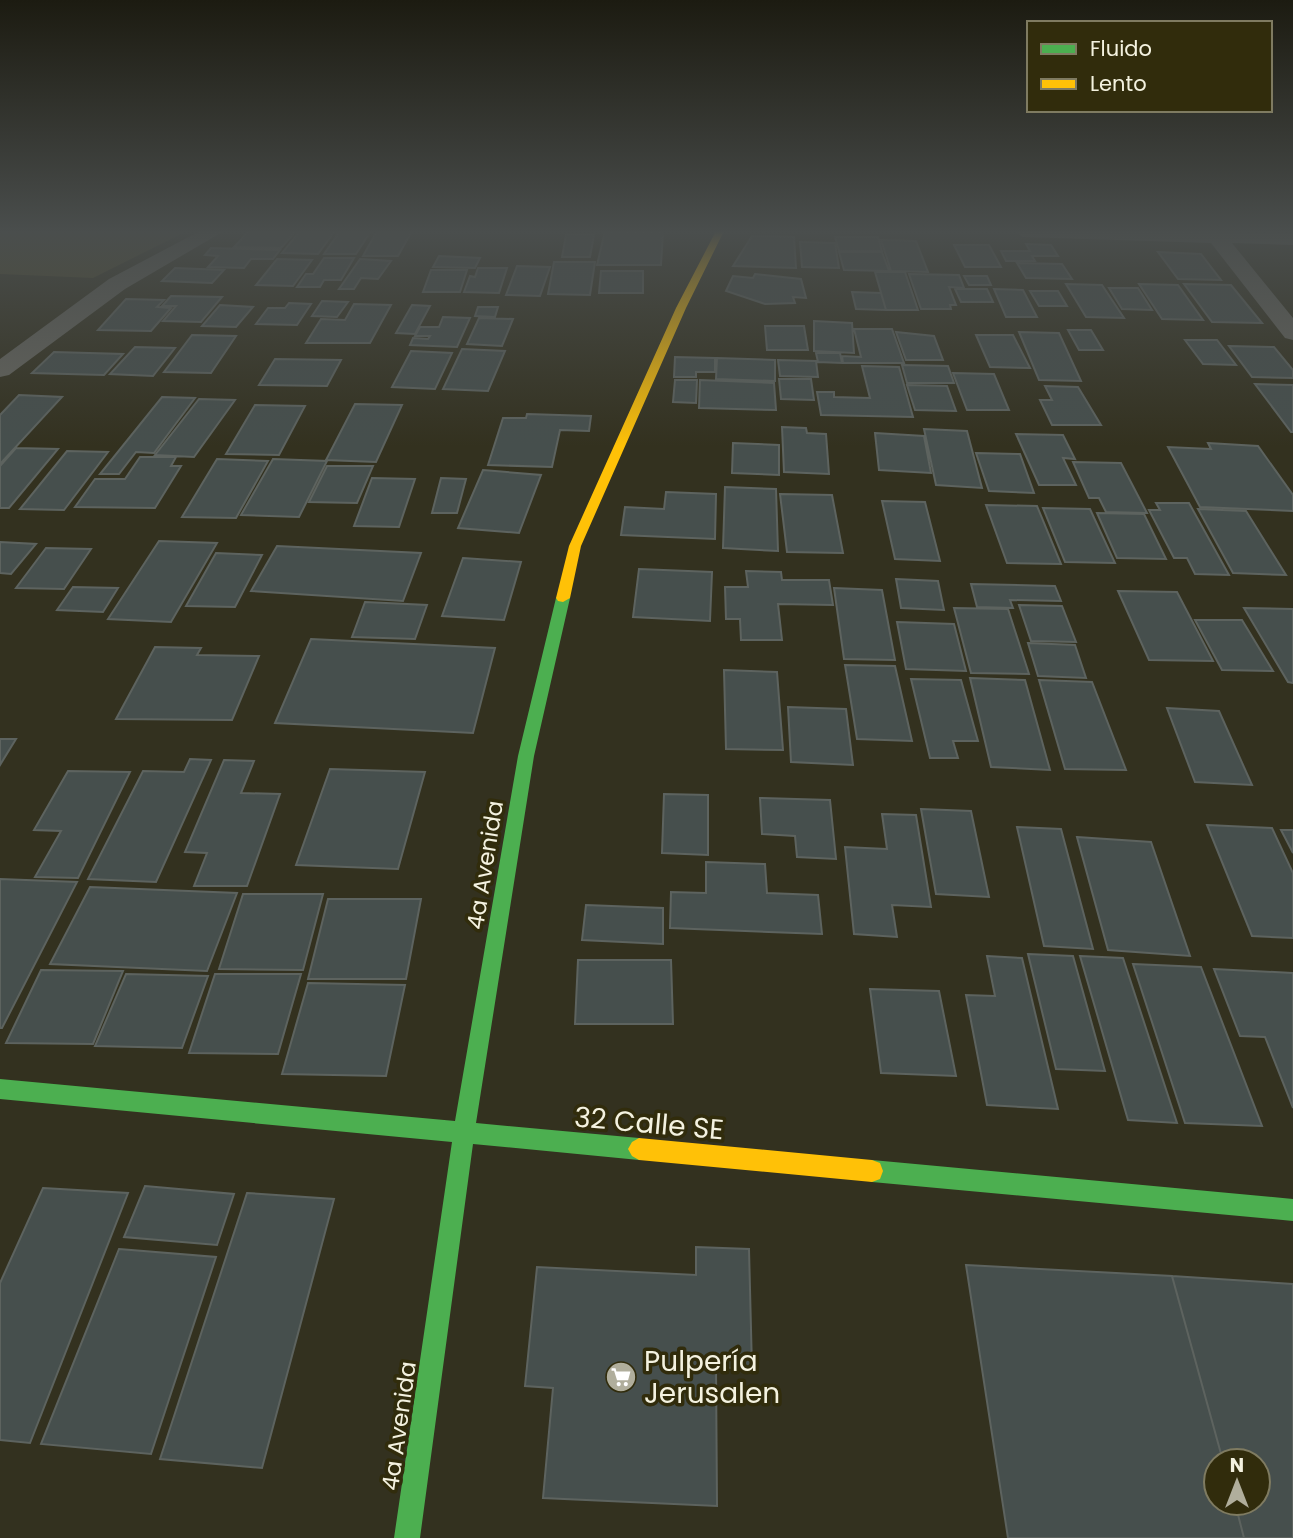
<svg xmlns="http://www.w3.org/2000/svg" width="1293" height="1538" viewBox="0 0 1293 1538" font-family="Poppins,sans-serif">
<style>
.green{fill:#4e4a2a}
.building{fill:#464f4d;stroke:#5d635f;stroke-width:2}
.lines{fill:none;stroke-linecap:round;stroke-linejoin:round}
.street{fill:#65655e;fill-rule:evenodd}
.fast{fill:#4caf50;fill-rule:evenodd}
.slow{fill:#ffc107;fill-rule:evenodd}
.labels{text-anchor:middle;stroke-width:7;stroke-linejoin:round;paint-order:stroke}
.street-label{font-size:23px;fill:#f4f2e0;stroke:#312c0c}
.near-street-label{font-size:28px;fill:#f4f2e0;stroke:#312c0c}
.near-poi-label{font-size:28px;fill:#f4f2e0;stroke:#312c0c;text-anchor:start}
</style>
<rect width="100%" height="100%" fill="#33311f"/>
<path class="green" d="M0,231H187L93,278L0,274Z"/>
<path class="building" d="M249,231H296L281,248L234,247Z
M300,231H335L318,254L282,253Z
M340,231H371L356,254H324Z
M377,231H412L398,256H363Z
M605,231L663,232L661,265H597Z
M566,235H594L590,257H562Z
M752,236L794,237L796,268L733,266Z
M835,237H878L882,251H839Z
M881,240L916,241L928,272L891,271Z
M800,242L835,243L839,268L802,267Z
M1026,244L1051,245L1058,256H1032L1035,261H1006L1001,251H1030Z
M954,245H989L1001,267H965Z
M211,248L280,250L273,259H251L244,268L208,267L218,256L205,255Z
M839,252H882L889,271L844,270Z
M1158,252L1201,254L1221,280L1178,279Z
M439,256L480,258L475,268L433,267Z
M324,258H354L341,280H324L320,287H297L306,274H313Z
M277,259L312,260L293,286L256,285Z
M360,259L391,261L378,279L361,278L354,289H339Z
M554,262H595L590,295L548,294Z
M1017,263L1062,264L1072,279L1026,278Z
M517,266L550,267L540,296L506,295Z
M175,268L224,270L212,283L162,281Z
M478,268H507L499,293L464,292L470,276L475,277Z
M431,270H467L460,292H423Z
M601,271H643V293H599Z
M875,272H905L918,310H886Z
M755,274L801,279L806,298L793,297L795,303L765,304L726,291L733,276L753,278Z
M909,274L959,275L964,288L949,287L956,305H950L951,309H921Z
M964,276H987L991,285H969Z
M1066,284L1102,285L1124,318L1086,317Z
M1139,284L1178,285L1203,320L1162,319Z
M1184,284L1231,285L1262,323L1212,322Z
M1109,288H1138L1152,310L1122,309Z
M955,289H987L993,302H961Z
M994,289L1023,290L1037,317H1006Z
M1030,291H1058L1067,306H1039Z
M852,292L881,293L886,310L856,309Z
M171,296L222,297L201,322L163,321L176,306H162Z
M126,299L164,300L157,307L171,308L151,331L98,330Z
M322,301L348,302L337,317L312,316Z
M289,303L311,304L297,325L256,324L268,308H285Z
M354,304L391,305L370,343H306L321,319L345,320Z
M220,305L253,307L236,327L202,326Z
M412,305L430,306L415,334L396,333Z
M478,307H498L495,317L475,316Z
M443,317L470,318L457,347L410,345L413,338L428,339L430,336H415L420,327H439Z
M479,318L513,319L502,346L467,344Z
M814,321L852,323L854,353L814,351Z
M765,326H804L808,350H767Z
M854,329H892L904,363H843L842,356L861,357Z
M1068,330H1091L1103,350H1079Z
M896,332L934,336L943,360H906Z
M1019,332L1059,333L1081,381L1039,380Z
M192,335L236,336L211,373L164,372Z
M976,335H1013L1030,368L990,367Z
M1185,340H1217L1236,365L1203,364Z
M1229,346L1274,347L1293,370V378L1252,377Z
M135,347L175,348L153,376L110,374Z
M462,349L505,351L488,391L443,389Z
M411,351L452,353L435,389L392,387Z
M54,352L123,354L104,375L32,373Z
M816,353H840L842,363L818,362Z
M675,357L715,358V372H696V377H674Z
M717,358L775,360V381L716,379Z
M275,359L341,360L327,386L259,385Z
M778,360L816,361L818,377L780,376Z
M902,365L948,366L954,383H907Z
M862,366L899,367L913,417L821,415L817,392H834V397L870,398Z
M953,373L994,374L1009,410H967Z
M779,379H811L814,400L781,399Z
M675,380H697L696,403L673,402Z
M700,380L774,383L776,410L699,408Z
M1255,384L1293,385V432H1291Z
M907,385L947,386L956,411L915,410Z
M1045,386L1078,387L1101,425H1052L1040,400H1052Z
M19,395L62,397L0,464V415Z
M162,397L195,398L154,453L136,452L119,474H100Z
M199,399L235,400L194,457L155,455Z
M355,404L402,405L376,462L326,460Z
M255,405L305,406L279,455L226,454Z
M527,414L591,416L589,431L560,430L552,467L488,465L503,418H526Z
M782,427L806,428L807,433L826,434L829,474L784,472Z
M924,429L967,431L982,488L936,485Z
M875,433L924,436L931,473L879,470Z
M1016,434L1063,435L1075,459L1063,458L1076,485H1039Z
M733,443L779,445V475L732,473Z
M1208,443L1258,446L1293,495V511L1200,507L1168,447L1211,449Z
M16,448L58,449L9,508H0V466Z
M67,451L108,452L64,510L20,509Z
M976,453L1020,454L1034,493L989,491Z
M140,457H176L171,466H181L155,508L75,507L95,479H125Z
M217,459L268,461L236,518L182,517Z
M273,459L327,461L299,517L241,515Z
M1073,462L1121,463L1147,513L1106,512L1099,498H1089Z
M327,466H373L357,503L309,502Z
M483,470L541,475L519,533L458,528Z
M372,478L415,479L399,527L354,526Z
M441,478L466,479L457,513H432Z
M725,487L776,489L778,551L723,548Z
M666,492L716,494L715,539L621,535L625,507L664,509Z
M780,494L832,495L843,553L787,552Z
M882,501L925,502L940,561L895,559Z
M1156,503H1189L1229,575L1195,574L1187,558H1174L1149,510H1160Z
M986,505L1037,506L1061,564L1007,563Z
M1043,508L1090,509L1115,563L1065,562Z
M1198,509L1246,511L1286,575L1233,573Z
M1097,513L1144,514L1166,559L1117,558Z
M159,541L217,543L171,622L108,619Z
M0,542L36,544L11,574L0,573Z
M277,546L421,553L403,601L251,591Z
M46,548L91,549L64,589L16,588Z
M216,553L262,555L235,607L186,606Z
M463,558L521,562L504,620L442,616Z
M639,569L712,572L710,621L633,617Z
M746,571L781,572L782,580H829L833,605L778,604L782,640H741L740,619H726L725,587H748Z
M896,579L938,581L944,610L901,608Z
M971,584L1055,586L1061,601L1010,600L1013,608L977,607Z
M73,587L118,588L103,612L57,610Z
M834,588L882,590L895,660L844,659Z
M1118,591L1177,592L1213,661L1149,660Z
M365,602L427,605L415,639L352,637Z
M1019,605L1062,606L1076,642L1031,641Z
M954,608L1008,609L1029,674L971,673Z
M1244,608L1293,609V683L1288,682Z
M1195,620H1242L1273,671L1222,670Z
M897,622L954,624L966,671L906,669Z
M311,639L495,648L473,733L275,723Z
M1028,643L1075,645L1086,678L1038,676Z
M155,647L201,648L197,655L259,656L232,720L116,719Z
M845,665L895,666L912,741L857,739Z
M724,670L777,672L783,750L726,749Z
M970,678L1025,680L1050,770L991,767Z
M911,679L961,680L978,741H953L958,758H930Z
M1039,680L1092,682L1126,770L1065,769Z
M788,707L846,709L853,765L791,762Z
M1167,708L1219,711L1252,785L1195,782Z
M0,739H16L0,765Z
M190,759L211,760L156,882L88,879L143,771L184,772Z
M224,760L254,761L241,793L280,794L247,886H194L207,853L185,852Z
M330,769L425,772L398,869L296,865Z
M68,771L130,772L78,878L35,877L61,831L34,830Z
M664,794L708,795V855L662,853Z
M760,798L830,800L836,859L797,857L795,836L762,834Z
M921,809L971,811L989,897L936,894Z
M882,814L916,815L931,907L892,905L897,937L854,934L845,847L887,849Z
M1207,825L1272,828L1293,873V938L1252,936Z
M1017,827L1061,829L1093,949L1044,946Z
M1281,830H1293V853Z
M1077,837L1151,842L1190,956L1108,950Z
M706,862L765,864L767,893L818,895L822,934L670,928L671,892L706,893Z
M0,879L77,882L2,1028H0Z
M90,887L237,893L207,971L50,964Z
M243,894H323L303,970L219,969Z
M328,899H421L406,979H308Z
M586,905L663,908V944L582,940Z
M1028,954L1073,956L1105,1071L1056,1069Z
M987,956L1022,958L1058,1109L987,1105L966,995L995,996Z
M1080,956L1123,958L1177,1123L1128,1120Z
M578,960H671L673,1024H575Z
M1133,964L1201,967L1262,1126L1185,1123Z
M1214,969L1293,973V1108L1265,1037L1240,1036Z
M41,970L123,971L93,1044L6,1043Z
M126,974L208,976L182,1048L95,1046Z
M215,974H301L278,1054L189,1053Z
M308,983L405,985L386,1076L282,1074Z
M870,989L939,991L956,1076L881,1073Z
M145,1186L234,1194L217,1245L124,1237Z
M43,1188L128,1193L30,1443L0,1440V1283Z
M247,1193L334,1199L262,1468L160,1459Z
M696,1247L749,1249L752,1369L716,1367L717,1506L543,1498L553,1388L525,1386L537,1267L696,1275Z
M119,1249L216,1257L151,1454L41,1444Z
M966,1265L1172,1276L1223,1461H1216V1503H1235L1244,1538H1008Z
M1172,1276L1293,1284V1538H1244L1235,1503H1258V1461H1223Z"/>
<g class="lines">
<path class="street" d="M200,231H224L125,289L9,375L0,377V359L109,279Z
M1013,231L1293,233V245L1232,243L1293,318V340L1285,338L1211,243L1023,237Z"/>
<path class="fast" d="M563,594L570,598L534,756L476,1123L639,1138L646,1142L650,1149L646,1156L639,1160L473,1144L420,1538H394L452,1142L0,1099V1079L455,1121L518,756L556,598Z
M872,1160L1293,1199V1221L872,1182L864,1179L861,1171L864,1163Z"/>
<path class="slow" d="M716,231H724L686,308L581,546L570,598L563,602L558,601L556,598L569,546L676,308Z
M639,1138L872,1160L880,1163L883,1171L880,1179L872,1182L639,1160L632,1156L628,1149L632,1142Z"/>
</g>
<linearGradient id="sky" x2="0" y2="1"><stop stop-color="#1c1b11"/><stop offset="0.52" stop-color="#4a4e4d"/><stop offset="1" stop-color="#4a4e4d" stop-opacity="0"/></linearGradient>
<rect width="1293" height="446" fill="url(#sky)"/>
<defs>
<g id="supermarket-disc" transform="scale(1.575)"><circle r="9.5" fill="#b0ae9c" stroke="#312c0c"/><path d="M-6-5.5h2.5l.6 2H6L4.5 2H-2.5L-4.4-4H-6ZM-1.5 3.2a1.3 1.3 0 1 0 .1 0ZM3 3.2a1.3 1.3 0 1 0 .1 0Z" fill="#fff"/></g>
</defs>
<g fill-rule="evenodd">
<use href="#supermarket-disc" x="621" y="1377"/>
</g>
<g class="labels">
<g class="street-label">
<text transform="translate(485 865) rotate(-81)" y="8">4a Avenida</text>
<text transform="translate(399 1426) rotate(-82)" y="8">4a Avenida</text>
</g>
<g class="near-street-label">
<text transform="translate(649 1123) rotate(5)" y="10">32 Calle SE</text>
</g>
<g class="near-poi-label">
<text x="644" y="1371">Pulpería<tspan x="644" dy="32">Jerusalen</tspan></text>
</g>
</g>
<rect x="1027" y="21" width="245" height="91" fill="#312c0c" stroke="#7f7b61" stroke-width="2"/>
<rect x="1041" y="44" width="35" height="10" fill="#4caf50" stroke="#7f7b61" stroke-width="2"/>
<text x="1090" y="56" font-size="21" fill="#f4f2e0">Fluido</text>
<rect x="1041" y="79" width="35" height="10" fill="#ffc107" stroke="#7f7b61" stroke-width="2"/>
<text x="1090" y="91" font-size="21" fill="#f4f2e0">Lento</text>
<g transform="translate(1237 1482)"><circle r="33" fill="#312c0c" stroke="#7f7b61" stroke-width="2"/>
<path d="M0-5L12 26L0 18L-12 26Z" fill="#b0ae9c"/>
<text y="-10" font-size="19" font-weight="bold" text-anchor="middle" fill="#f4f2e0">N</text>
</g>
</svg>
